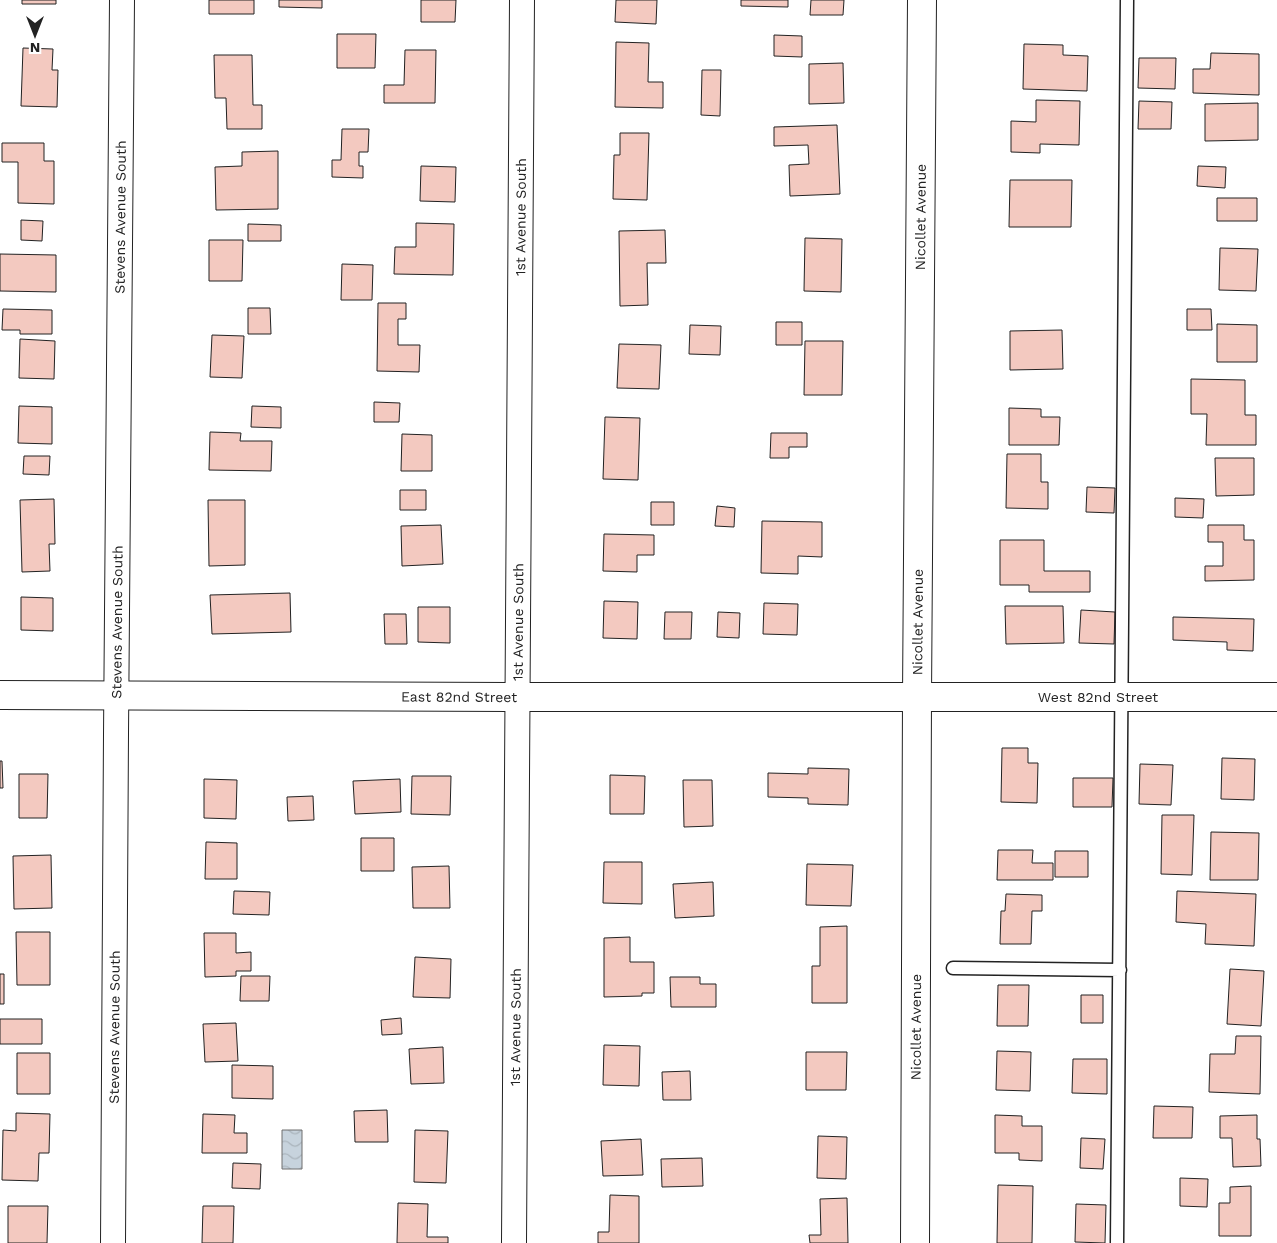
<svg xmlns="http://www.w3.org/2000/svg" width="1277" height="1243" viewBox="0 0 1277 1243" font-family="'Work Sans',sans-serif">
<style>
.water{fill:url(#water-waves);stroke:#6f6f6f}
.building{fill:#f3c9c0;stroke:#222}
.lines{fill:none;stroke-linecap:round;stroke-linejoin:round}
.service-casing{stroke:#222;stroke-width:15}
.minor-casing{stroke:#222;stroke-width:26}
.tertiary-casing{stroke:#222;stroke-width:30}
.secondary-casing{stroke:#222;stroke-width:30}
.service{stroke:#fff;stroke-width:12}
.minor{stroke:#fff;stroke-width:24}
.tertiary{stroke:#fff;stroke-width:28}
.secondary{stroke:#fff;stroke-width:28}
.labels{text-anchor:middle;stroke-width:4;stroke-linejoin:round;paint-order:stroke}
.street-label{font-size:14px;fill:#222;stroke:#fff}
</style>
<defs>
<pattern id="water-waves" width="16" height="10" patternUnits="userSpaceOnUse" patternTransform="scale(1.25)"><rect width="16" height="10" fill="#c7d3dd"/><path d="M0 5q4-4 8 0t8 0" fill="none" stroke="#abb5bd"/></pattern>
</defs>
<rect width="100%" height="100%" fill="#fff"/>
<path class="water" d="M282,1130H302V1169H282Z"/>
<path class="building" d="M22,0H56V4H22Z
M209,0H254V14H209Z
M279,0H322V8L279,7Z
M421,0H456L455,22H421Z
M616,0H657L656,24L615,22Z
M741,0H788V7L741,6Z
M811,0H844L843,15H810Z
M337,34H376L375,68H337Z
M774,35L802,36V57L774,56Z
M616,42L649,43L648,82H663V108L615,107Z
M1024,44L1063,45V55L1088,56L1087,91L1023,89Z
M23,48L53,49L52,70H58L57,107L21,106Z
M405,50H436L435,103H384V85H404Z
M1211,53L1259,54V95L1193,93V69H1210Z
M214,55H252L253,105H262V129H227L226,98H215Z
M1139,58H1176L1175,89L1138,88Z
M843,63L844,103L809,104V64Z
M702,70H721L720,116L701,115Z
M1036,100L1080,101L1079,145L1040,144V153L1011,152V121L1036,122Z
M1139,101L1172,102L1171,129H1138Z
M1258,103V140L1205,141V104Z
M837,125L840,194L790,196L789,165L809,164L808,145L774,146V127Z
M342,129H369L368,152H359V166H363V178L332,177V160H341Z
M620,133H649L647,200L613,199L614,155H620Z
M2,143H44V161H54V204L18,203V162H2Z
M278,151V209L216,210L215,167L242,166V152Z
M421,166L456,167L455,202L420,201Z
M1198,166L1226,167L1225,188L1197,186Z
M1010,180H1072L1071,227H1009Z
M1217,198H1257V221H1217Z
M21,220L43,221L42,241L21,240Z
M416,223L454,224L453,275L394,274L395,247H416Z
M248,224L281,225V241H248Z
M665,230L666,263H647L648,305L620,306L619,231Z
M805,238L842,239L841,292L804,291Z
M209,240H243L242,281H209Z
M1220,248L1258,249L1256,291L1219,290Z
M0,254L56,255V292L0,291Z
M342,264L373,265L372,300H341Z
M378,303H406V319H398V345H420L419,372L377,371Z
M248,308H270L271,334H248Z
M3,309L52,310V334H20V330H2Z
M1187,309H1211L1212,330H1187Z
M776,322H802V345H776Z
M1217,324L1257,325V362H1217Z
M690,325L721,326L720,355L689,354Z
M1062,330L1063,369L1010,370V331Z
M212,335L244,336L242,378L210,377Z
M20,339L55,341L54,379L19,378Z
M805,341H843L842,395H804Z
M619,344L661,345L659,389L617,388Z
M1191,379L1245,380V415H1256V445H1206L1207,414H1191Z
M374,402L400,403L399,422H374Z
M19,406L52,407V444L18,443Z
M252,406L281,407V428L251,427Z
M1009,408L1041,409V417H1060L1059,445H1009Z
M605,417L640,418L638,480L603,479Z
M210,432L241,433L240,441H272L271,471L209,470Z
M771,433H807V447H789V458H770Z
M402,434L432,435V471H401Z
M1007,454H1041V482H1048V509L1006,508Z
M24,456H50L49,475L23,474Z
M1215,458H1254V495L1216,496Z
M1087,487L1115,488L1114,513L1086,512Z
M400,490H426V510H400Z
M1175,498L1204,499L1203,518L1175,517Z
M54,499L55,544H49L50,571L22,572L20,500Z
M208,500H245V565L209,566Z
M651,502H674V525H651Z
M717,506L735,508L734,527L715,526Z
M762,521L822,522V557L798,556V574L761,573Z
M441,525L443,564L402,566L401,526Z
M1208,525H1244V540H1254V580L1205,581V566H1223V542H1208Z
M604,534L654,535V555H637V572L603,571Z
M1000,540H1044V571H1090V592H1029V585H1000Z
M290,593L291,632L212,634L210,595Z
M21,597L53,598V631L21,630Z
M604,601L638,602L637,639L603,638Z
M764,603L798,604L797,635L763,634Z
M1005,606H1063L1064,643L1006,644Z
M418,607H450V643L418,642Z
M1081,610L1115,612L1114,644L1079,643Z
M665,612H692L691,639H664Z
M718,612L740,613L739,638L717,637Z
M384,614H406L407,644H385Z
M1173,617L1254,619L1253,651L1227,650V642L1173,640Z
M1002,748H1028V763H1038L1037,803L1001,802Z
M1222,758L1255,759L1254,800L1221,799Z
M0,761H2L3,788H0Z
M1140,764L1173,765L1171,805L1139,804Z
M808,768L849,769L848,805L808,804V798L768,797V773L808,774Z
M19,774H48L47,818H19Z
M610,775L645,776L644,814H610Z
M412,776H451L450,815L411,814Z
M1073,778H1113L1112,807H1073Z
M204,779L237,780L236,819L204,818Z
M400,779L401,812L355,814L353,781Z
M683,780H712L713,826L684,827Z
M313,796L314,820L288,821L287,797Z
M1162,815H1194L1192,875L1161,874Z
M1211,832L1259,833L1258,880H1210Z
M361,838H394V871H361Z
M206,842L237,843V879H205Z
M998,850H1033L1032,863H1053V880H997Z
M1055,851H1088V877H1055Z
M51,855L52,908L14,909L13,856Z
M604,862H642V904L603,903Z
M807,864L853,865L851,906L806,905Z
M449,866L450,908H413L412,867Z
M713,882L714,916L675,918L673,884Z
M234,891L270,892L269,915L233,914Z
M1177,891L1256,894L1254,946L1205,944L1206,924L1176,922Z
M1006,894L1042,895V911H1032L1031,944H1000L1001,911H1005Z
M847,926V1003H812V966H820V927Z
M16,932H50V985H17Z
M204,933H236V953L251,952V971H236V976L205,977Z
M630,937V962H654V993H642V996L604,997V938Z
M415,957L451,959L450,998L413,997Z
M1230,969L1264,971L1261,1026L1227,1024Z
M0,974H4V1004H0Z
M241,976H270L269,1001H240Z
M670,977H700V984H716V1007H671Z
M998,985H1029L1028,1026H997Z
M1081,995H1103V1023H1081Z
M401,1018L402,1034L382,1035L381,1020Z
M0,1019H42V1044H0Z
M236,1023L238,1061L205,1062L203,1024Z
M1236,1036H1261L1260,1094L1209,1092L1210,1054H1235Z
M604,1045L640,1046L639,1086L603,1085Z
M443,1047L444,1083L411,1084L409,1049Z
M997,1051L1031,1052L1030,1091L996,1090Z
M806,1052H847L846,1090H806Z
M17,1053H50V1094H17Z
M1073,1059H1107V1094L1072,1093Z
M232,1065L273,1066V1099L232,1098Z
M690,1071L691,1100H663L662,1072Z
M1154,1106L1193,1107L1192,1138H1153Z
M387,1110L388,1142H355L354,1111Z
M16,1113L50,1114L49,1153H39L38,1181L2,1180L3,1130L16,1131Z
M203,1114L235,1115L234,1133H247V1153H202Z
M995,1115L1022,1116V1126H1042V1161L1019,1160V1153H995Z
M1257,1115V1139H1260L1261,1166L1233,1167L1232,1138H1220V1116Z
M415,1130L448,1131L446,1183L414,1182Z
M818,1136L847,1137L846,1179L817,1178Z
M1081,1138L1105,1139L1103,1169L1080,1168Z
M641,1139L643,1175L603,1176L601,1141Z
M702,1158L703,1186L662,1187L661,1159Z
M233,1163L261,1164L260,1189L232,1188Z
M1180,1178L1208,1179L1207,1207L1180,1206Z
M998,1185L1033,1186L1032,1243H997Z
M1251,1186V1236H1219V1203H1230V1187Z
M610,1195L639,1196V1243H598V1232H609Z
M847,1198L848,1243H810L809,1235H821L820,1199Z
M398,1203L428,1204L427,1237H448V1243H397Z
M1076,1204L1106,1205L1105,1243L1075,1242Z
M8,1206H48L47,1243H8Z
M203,1206H234L233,1243H202Z"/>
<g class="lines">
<g class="service-casing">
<path id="service" d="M953,968L1120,970
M1117,1243L1127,0"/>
</g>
<g class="minor-casing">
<g id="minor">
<path id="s1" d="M113,1243L116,734L122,0"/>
<path id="s2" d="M514,1243L522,0"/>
</g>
</g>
<g class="tertiary-casing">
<g id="tertiary">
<path id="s3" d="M0,695L516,697H1277"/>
</g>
</g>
<g class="secondary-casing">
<g id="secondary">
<path id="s4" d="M915,1243L917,697L922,0"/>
</g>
</g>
<use href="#service" class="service"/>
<use href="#minor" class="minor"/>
<use href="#tertiary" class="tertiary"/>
<use href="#secondary" class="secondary"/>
</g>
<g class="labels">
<g class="street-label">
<text dy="5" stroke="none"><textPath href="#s1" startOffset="1026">Stevens Avenue South</textPath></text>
<text dy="5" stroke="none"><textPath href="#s2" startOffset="1026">1st Avenue South</textPath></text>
<text dy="5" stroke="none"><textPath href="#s4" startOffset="1026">Nicollet Avenue</textPath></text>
<text dy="5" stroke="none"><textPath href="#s1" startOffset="621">Stevens Avenue South</textPath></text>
<text dy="5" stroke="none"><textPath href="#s2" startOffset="621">1st Avenue South</textPath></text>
<text dy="5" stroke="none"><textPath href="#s4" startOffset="621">Nicollet Avenue</textPath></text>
<text dy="5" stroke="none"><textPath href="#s3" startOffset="459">East 82nd Street</textPath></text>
<text dy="5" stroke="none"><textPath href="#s3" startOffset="1098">West 82nd Street</textPath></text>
<text dy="5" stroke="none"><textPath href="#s1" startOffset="216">Stevens Avenue South</textPath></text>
<text dy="5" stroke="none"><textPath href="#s2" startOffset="216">1st Avenue South</textPath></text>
<text dy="5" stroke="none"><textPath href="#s4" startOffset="216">Nicollet Avenue</textPath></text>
</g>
</g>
<g transform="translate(35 35) rotate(180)" stroke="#ffffff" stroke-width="4" paint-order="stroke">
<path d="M0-4L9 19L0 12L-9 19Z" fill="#222222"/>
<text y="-8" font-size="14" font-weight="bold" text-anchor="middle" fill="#222222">N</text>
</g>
</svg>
